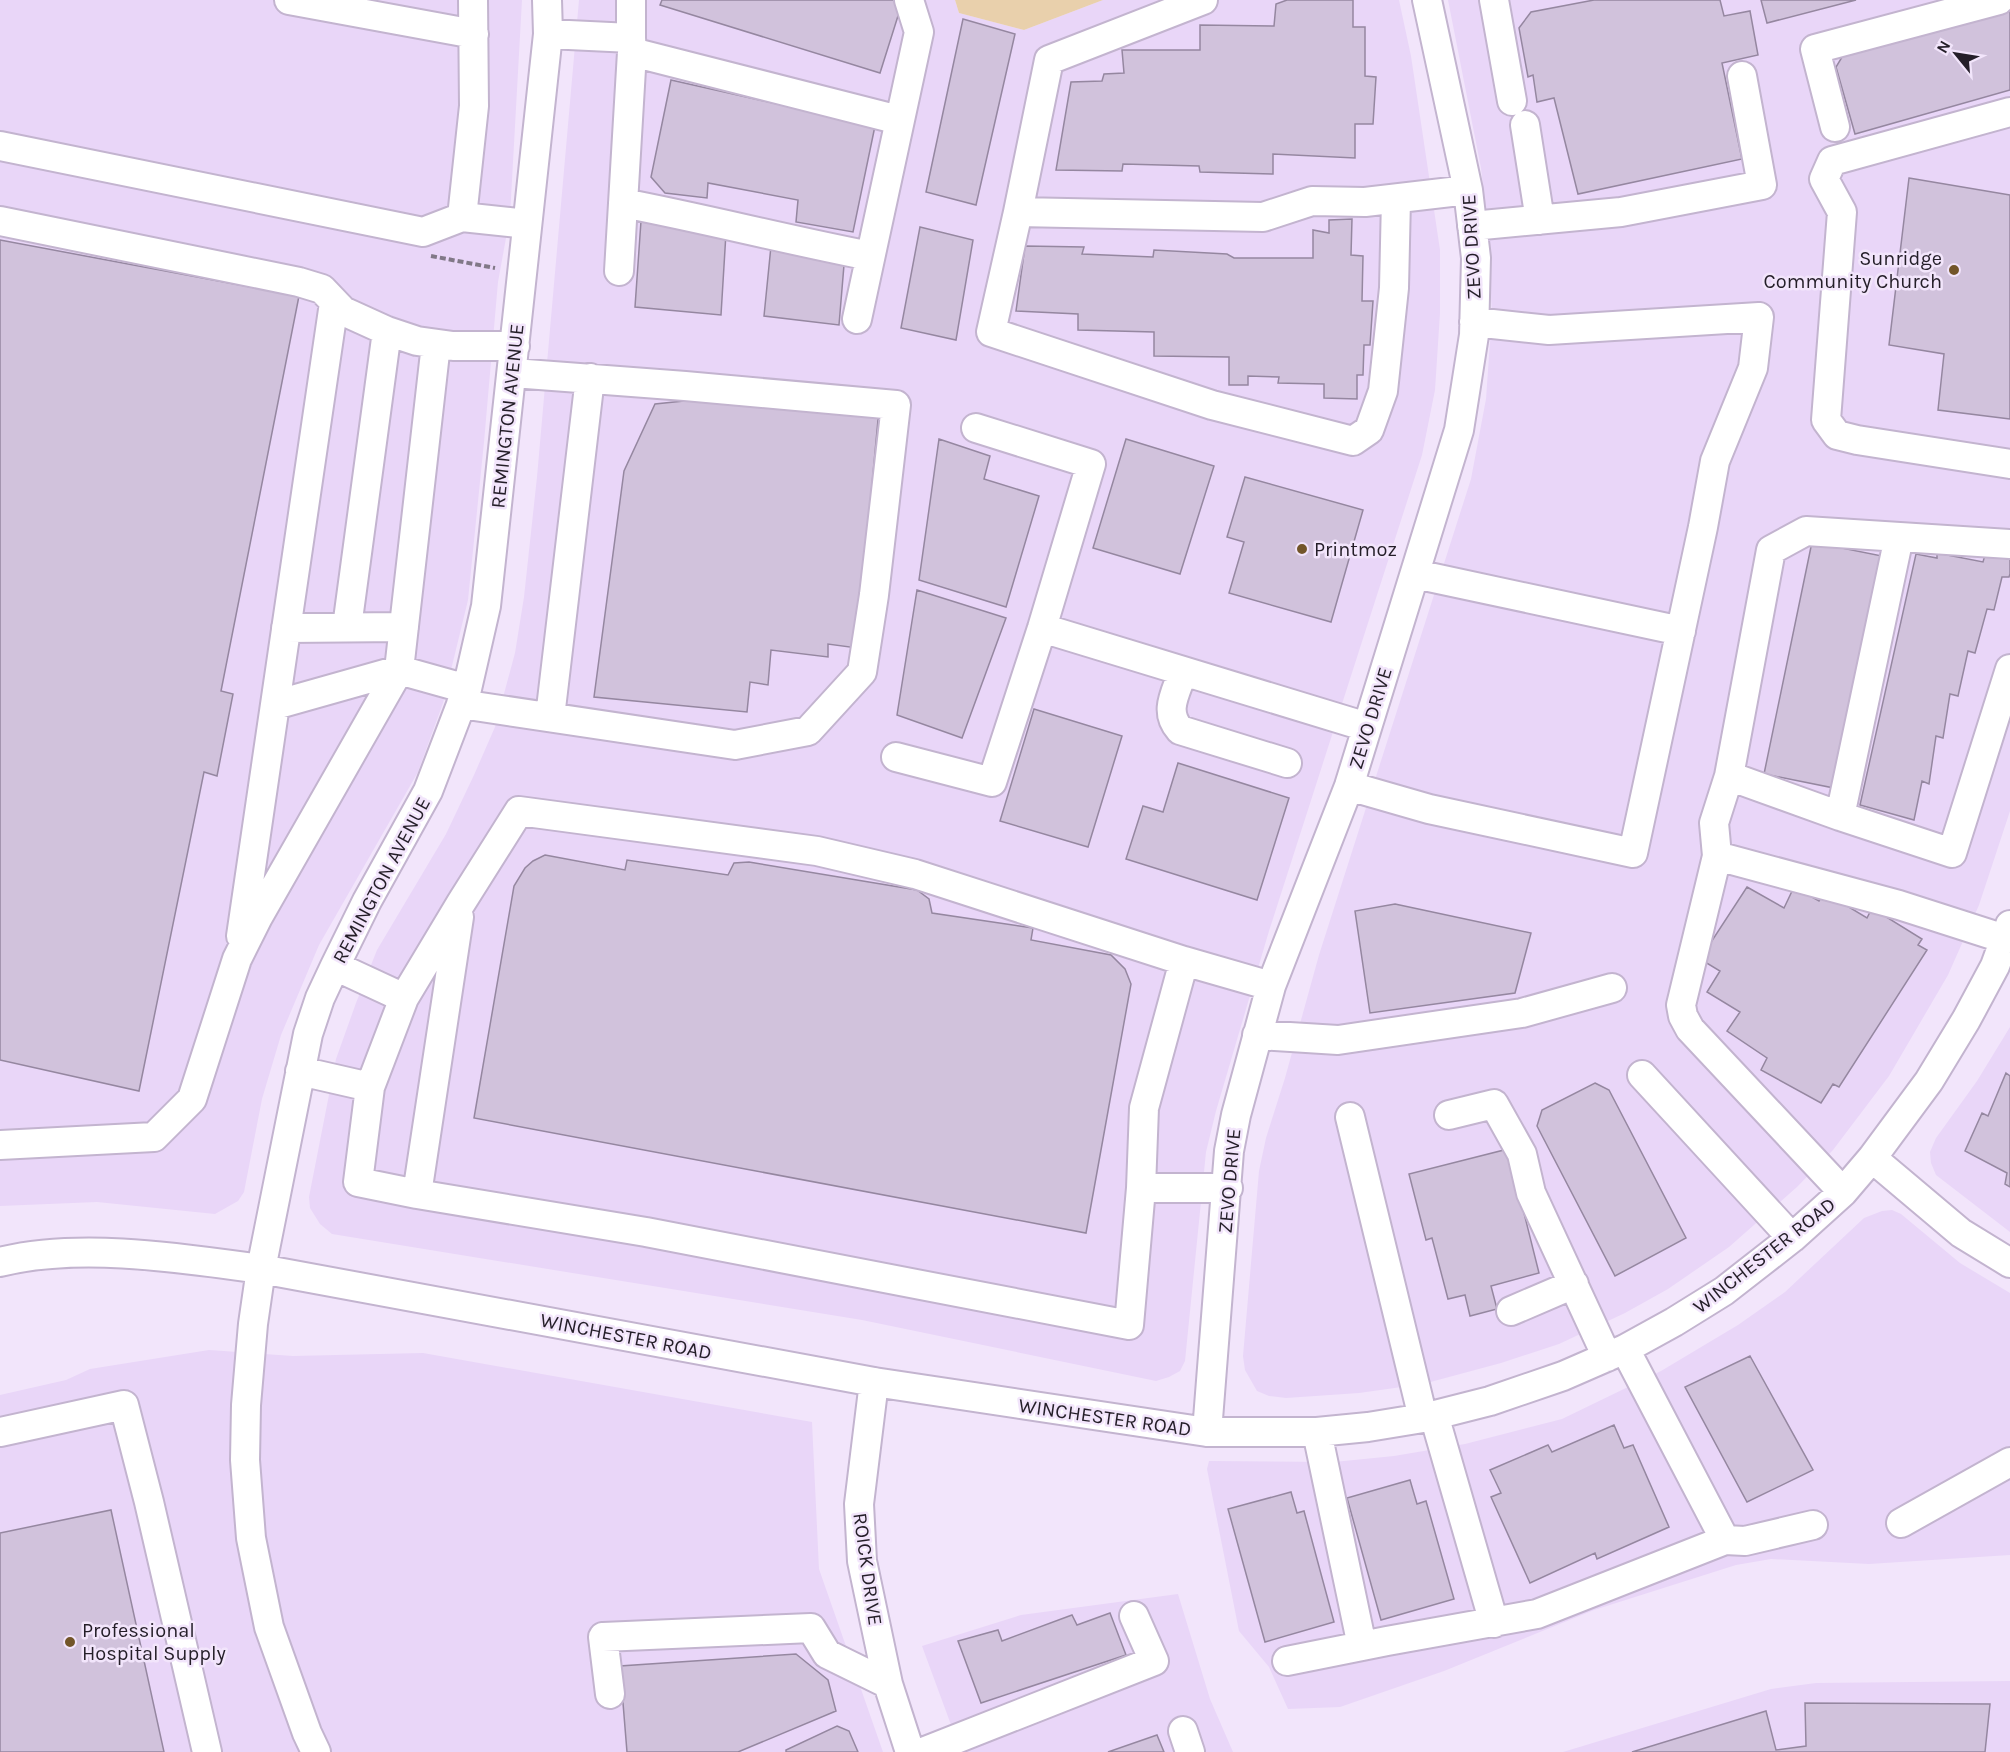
<svg xmlns="http://www.w3.org/2000/svg" width="2010" height="1752" viewBox="0 0 2010 1752" font-family="Karla,sans-serif">
<style>
.built{fill:#e9d6f8}
.green{fill:#e9d0ac}
.building{fill:#d1c2dc;stroke:#9587a0;stroke-width:1.5}
.lines{fill:none;stroke-linecap:round;stroke-linejoin:round}
.minor-casing{stroke:#c3b4cf;stroke-width:32}
.path{stroke:#817887;stroke-width:4;stroke-dasharray:6 3;stroke-linecap:butt}
.minor{stroke:#fff;stroke-width:28}
.poi-dot{fill:#725529;stroke:#f2e5fb;stroke-width:2}
.labels{text-anchor:middle;stroke-width:5;stroke-linejoin:round;paint-order:stroke}
.street-label{font-size:20px;fill:#241e28;stroke:#f2e5fb}
.poi-label{font-size:20px;fill:#241e28;stroke:#f2e5fb;text-anchor:start}
</style>
<rect width="100%" height="100%" fill="#f2e5fb"/>
<path class="built" d="M0,0H522L510,216L498,282L484,442L468,600L443,703L418,772L319,945L281,1035L262,1099L244,1192L238,1201L215,1214L97,1202L0,1206Z
M579,0H955L959,13L1024,30L1103,0H1399L1411,56L1440,250V313L1435,390L1422,455L1269,931L1216,1111L1206,1152L1185,1361L1180,1371L1169,1377L1156,1381L862,1320L332,1234L320,1224L310,1208L309,1197L336,1059L356,1003L377,950L446,834L474,775L495,727L515,653L524,597L537,477Z
M1448,0H2010V811L1979,905L1948,975L1889,1076L1833,1150L1797,1187L1729,1247L1668,1289L1625,1313L1559,1344L1501,1363L1423,1384L1359,1393L1286,1398L1269,1396L1257,1391L1245,1370L1243,1356L1259,1171L1266,1138L1285,1078L1319,955L1471,479L1486,399L1492,314L1485,206L1481,168Z
M2010,1027V1232L1936,1175L1931,1163L1930,1152L1936,1138L1977,1081Z
M1892,1210L1901,1214L1960,1263L2010,1293V1555L1869,1564L1771,1559L1736,1565L1594,1610L1444,1671L1340,1707L1288,1709L1269,1667L1239,1631L1207,1469L1209,1461L1334,1462L1394,1456L1465,1444L1562,1419L1661,1371L1738,1325L1785,1292L1864,1218L1882,1211Z
M209,1350L293,1356L423,1353L812,1422L819,1569L883,1752H0V1395L66,1380L90,1369Z
M1178,1594L1210,1699L1233,1752H961L922,1646L1021,1615Z
M2010,1681V1752H1563L1771,1689L1816,1683Z"/>
<path class="green" d="M955,0H1103L1024,30L959,13Z"/>
<path class="building" d="M662,0H903L880,73L660,5Z
M1287,0H1353V27H1365V76L1376,77L1373,124H1355V158L1273,154V174L1200,172L1199,166L1123,164L1122,171L1056,170L1071,82L1102,81L1104,74L1124,73L1122,50H1200V25L1274,26L1276,4Z
M1594,0H1720L1724,16L1750,11L1758,55L1722,63L1742,159L1578,194L1554,98L1537,102L1533,75L1528,77L1519,28L1531,12Z
M1761,0H1856L1767,23Z
M2010,10V90L1855,134L1836,67L1845,52Z
M963,19L1015,34L976,205L926,192Z
M671,80L875,126L853,232L796,222L798,200L708,183L707,198L665,193L651,177Z
M1909,178L2010,195V419L1938,410L1944,354L1889,345Z
M1352,219L1351,255L1363,256L1362,301H1373L1370,345H1364L1363,375H1357V399L1324,398V384L1278,383L1279,377L1248,376V385H1229V357L1154,356V332L1078,330V314L1016,311L1025,246L1084,247L1082,254L1153,257L1154,250L1227,254L1234,258H1313V230L1329,233V220Z
M641,221L726,233L721,315L635,307Z
M920,227L973,240L956,340L901,328Z
M0,240L299,296L221,691L233,694L217,776L204,772L139,1091L0,1060Z
M771,246L845,253L839,325L764,316Z
M752,394L879,409L857,648L828,644V657L771,650L768,685L750,682L747,712L594,697L624,471L655,404Z
M939,439L990,456L984,479L1039,496L1006,607L919,580Z
M1126,439L1214,466L1180,574L1093,548Z
M1245,477L1363,510L1331,622L1229,593L1244,542L1227,537Z
M1812,542L1882,556L1834,788L1764,774Z
M1937,553L1983,562L1985,555L2010,559V574L2009,577H2002L1994,610L1987,609L1975,653L1968,651L1958,696L1950,694L1943,738L1936,736L1929,784L1922,781L1914,820L1860,805L1916,554L1937,558Z
M917,590L1006,618L962,738L897,715Z
M1034,709L1122,736L1088,847L1000,821Z
M1178,763L1289,798L1257,900L1126,859L1143,806L1163,812Z
M545,855L625,870L627,860L728,875L734,863L749,862L917,890L929,899L932,913L1033,928L1031,940L1111,955L1125,969L1131,984L1086,1233L474,1118L514,886L525,868L533,861Z
M1747,887L1784,908L1794,887L1819,901L1824,892L1867,918L1872,908L1922,939L1918,945L1927,950L1839,1087L1833,1084L1821,1103L1761,1070L1767,1058L1727,1031L1740,1012L1707,992L1720,971L1700,959Z
M1395,904L1531,933L1515,993L1370,1013L1355,911Z
M2006,1073L2010,1076V1187L2005,1184L2007,1173L1965,1151L1982,1113L1988,1116Z
M1595,1083L1609,1090L1686,1238L1615,1276L1537,1126L1542,1110Z
M1508,1149L1539,1273L1491,1286L1497,1309L1470,1316L1465,1295L1448,1299L1432,1238L1426,1240L1409,1174Z
M1750,1356L1813,1470L1747,1502L1685,1387Z
M1614,1425L1624,1448L1633,1445L1669,1527L1597,1559L1595,1553L1530,1583L1491,1497L1501,1493L1490,1470L1548,1445L1552,1452Z
M1410,1480L1417,1504L1426,1501L1454,1599L1381,1620L1347,1498Z
M1291,1492L1297,1513L1304,1511L1334,1622L1265,1642L1228,1509Z
M111,1510L164,1752H0V1533Z
M1110,1613L1126,1655L981,1703L958,1641L998,1630L1002,1641L1072,1615L1077,1625Z
M796,1654L828,1680L836,1711L738,1752H627L620,1666Z
M1805,1703L1990,1704L1985,1752H1632L1766,1711L1776,1750L1806,1746Z
M837,1726L849,1731L858,1752H786V1750Z
M1157,1735L1164,1752H1108Z"/>
<g class="lines">
<g class="minor-casing">
<path id="minor" d="M289,0L474,34
M473,0L474,106L462,217L527,224
M1494,0L1512,101
M548,34L631,38V0
M632,52L899,120
M2010,112L1832,161L1824,179L1842,212L1826,420L1837,435L1857,440L2010,464
M1525,125L1540,220
M1835,127L1815,49L1999,0
M0,146L423,232L462,217
M1396,199L1394,288L1383,391L1369,430L1353,441L1212,405L991,332L1018,212L1263,217L1312,201L1365,202L1468,190
M623,203C706,219 788,240 870,256
M1018,212L1049,60L1203,0
M0,221L299,282L322,289L343,311L387,331L417,341L453,346H515
M1472,226L1621,212L1762,185L1742,76
M619,271L632,52L631,38
M857,319L919,32L909,0
M2010,544L1806,531L1771,550L1729,776L1840,816L1952,853L2010,669
M1415,574L1681,631
M347,627L387,331
M286,628L404,627
M1042,628L1367,727
M1183,671C1176,693 1163,711 1180,730L1287,763
M461,704L735,745L808,731L862,672L874,595L896,405L685,386L513,373
M275,705L399,670L436,344
M550,717L590,378
M896,757L992,782L1042,628L1091,464L976,428
M1349,786L1429,809L1633,853L1703,527L1715,461L1753,368L1759,317L1549,330L1474,322
M1840,816L1899,537
M1717,856L1714,823L1729,776
M241,936L334,303
M335,966L404,998
M1257,1035L1338,1040L1522,1013L1612,988
M300,1071L370,1087
M1642,1075L1792,1238
M1449,1115L1494,1104L1522,1154L1531,1193L1607,1357
M1350,1117L1423,1418
M0,1145L154,1137L192,1099L237,959L258,917L399,670L467,689
M1872,1158L1961,1233L2010,1263
M1141,1188L1144,1108L1184,961
M1228,1188H1141L1129,1325L646,1232L417,1194L358,1182L370,1087L404,998L461,903L519,811L817,851L915,874L1184,961L1271,986
M1843,1192L1690,1029L1683,1016L1681,1005L1717,856L1899,905L2005,939
M417,1194L459,917
M0,1262C79,1242 181,1258 261,1269L874,1382L1207,1432H1317L1368,1427L1423,1418L1490,1401L1563,1376L1625,1349L1674,1322L1724,1291L1792,1238L1843,1192L1872,1158L1929,1081L1966,1020L1995,966L2010,925
M1511,1311L1574,1284
M1625,1349L1725,1540
M874,1382L859,1504L862,1561L888,1684L910,1752
M1434,1415L1494,1623
M0,1432L124,1405L149,1502L207,1752
M1207,1432L1229,1151L1236,1115L1271,986L1349,786L1459,430L1474,335L1476,258L1468,190L1427,0
M1317,1432L1362,1646
M1901,1523L2010,1462
M1287,1661L1387,1641L1537,1614L1725,1540L1745,1541L1813,1525
M610,1694L603,1637L811,1628L827,1654L888,1684
M1183,1731L1190,1752
M316,1752L307,1733L269,1627L251,1538L245,1460L246,1405L253,1324L261,1269L308,1034L320,998L335,966L367,901L428,791L467,689L486,606L548,34L547,0
M923,1752L1154,1661L1134,1616"/>
</g>
<path class="path" d="M431,256L495,268"/>
<use href="#minor" class="minor"/>
</g>
<g class="poi-dot">
<circle cx="1954" cy="270" r="6"/>
<circle cx="1302" cy="549" r="6"/>
<circle cx="70" cy="1642" r="6"/>
</g>
<g class="labels">
<g class="street-label">
<text transform="translate(1471 247) rotate(-93)" y="7">ZEVO DRIVE</text>
<text transform="translate(507 416) rotate(-84)" y="7">REMINGTON AVENUE</text>
<text transform="translate(1370 718) rotate(-73)" y="7">ZEVO DRIVE</text>
<text transform="translate(381 880) rotate(-62)" y="7">REMINGTON AVENUE</text>
<text transform="translate(1229 1181) rotate(-85)" y="7">ZEVO DRIVE</text>
<text transform="translate(1764 1255) rotate(-38)" y="7">WINCHESTER ROAD</text>
<text transform="translate(626 1336) rotate(11)" y="7">WINCHESTER ROAD</text>
<text transform="translate(1105 1417) rotate(8)" y="7">WINCHESTER ROAD</text>
<text transform="translate(868 1569) rotate(82)" y="7">ROICK DRIVE</text>
</g>
<g class="poi-label">
<text x="1942" y="265" text-anchor="end">Sunridge<tspan x="1942" dy="23">Community Church</tspan></text>
<text x="1314" y="556">Printmoz</text>
<text x="82" y="1637">Professional<tspan x="82" dy="23">Hospital Supply</tspan></text>
</g>
</g>
<g transform="translate(1956 54) rotate(300)" stroke="#f2e5fb" stroke-width="4.5" paint-order="stroke">
<path d="M0-4.5L10 22L0 15L-10 22Z" fill="#241e28"/>
<text y="-9" font-size="16" font-weight="bold" text-anchor="middle" fill="#241e28">N</text>
</g>
</svg>
